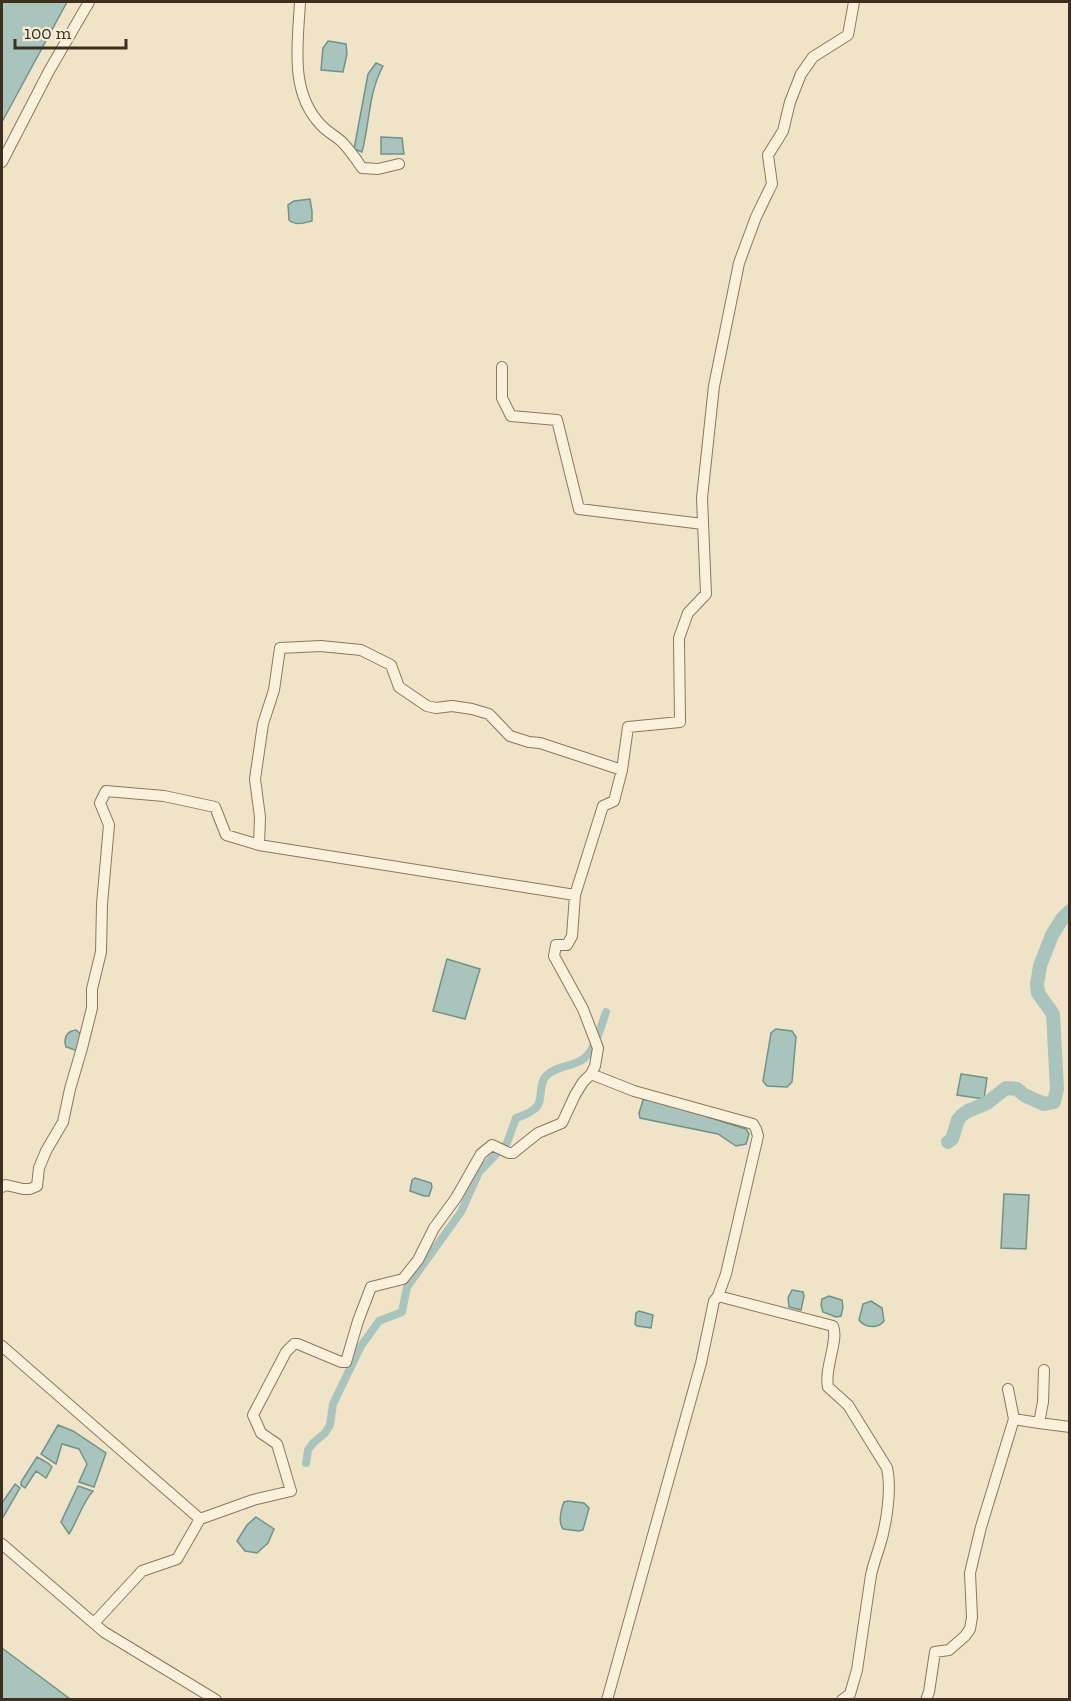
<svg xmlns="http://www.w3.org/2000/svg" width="1071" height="1701" viewBox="0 0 1071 1701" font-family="'Zilla Slab',serif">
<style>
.water{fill:#a9c4bc;stroke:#6f938a;stroke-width:1.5}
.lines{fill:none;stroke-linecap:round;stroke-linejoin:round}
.canal{stroke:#a9c4bc;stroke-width:8}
.river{stroke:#a9c4bc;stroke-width:14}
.minor-casing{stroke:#8d765c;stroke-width:12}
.minor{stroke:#faf1dc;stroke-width:10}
</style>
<rect width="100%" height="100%" fill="#f0e4c8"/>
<path class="water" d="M2,2H67L2,122Z
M328,41L346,44L347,54L343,72L321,70L323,48Z
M376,63L383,66C368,94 370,122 362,152L354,149L368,74Z
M381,137L402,138L404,154H381Z
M310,199L312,211V221C304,223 296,226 289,220L288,205L294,201Z
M447,959L480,969L465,1019L433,1011Z
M776,1029L792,1031L796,1037L792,1082L787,1087L767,1086L763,1081L771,1033Z
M76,1030L82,1035L78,1051L66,1047C63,1038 67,1031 76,1030Z
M961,1074L987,1078L984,1099L957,1095Z
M651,1099L746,1129L749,1134L746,1144L736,1146L718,1134L640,1118L639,1113L643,1100Z
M415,1178L431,1183L432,1187L429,1196H424L410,1191L412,1180Z
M1004,1194L1029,1195L1026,1249L1001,1248Z
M792,1290L803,1292L804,1296L801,1310L789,1307L788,1298Z
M829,1296L842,1300L843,1307L841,1316L836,1317L823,1312L821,1305L822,1299Z
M871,1301L882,1308L884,1321C878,1329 865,1328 859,1320L863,1304Z
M639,1311L653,1315L651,1328L637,1326L635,1324L636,1313Z
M58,1425L73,1431L106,1453L94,1487L79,1482L87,1464L79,1449L62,1444L56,1464L41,1454Z
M37,1457L48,1463L52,1467L46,1478L36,1471L25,1488L21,1485V1482Z
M15,1484L20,1488L2,1519V1503Z
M78,1486L93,1491C82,1503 78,1520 69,1534L61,1522Z
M568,1501L584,1503L589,1508L583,1530L579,1531L563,1529C558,1522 561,1510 564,1502Z
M256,1517L274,1529L268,1543L257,1553L245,1551L237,1541L247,1525Z
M2,1648L70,1699H2Z"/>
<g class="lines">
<path class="canal" d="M306,1463L308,1450L313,1443L325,1433L330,1425L333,1404L361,1346L379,1321L402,1312L407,1287L461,1212L479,1172L507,1143L516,1118C522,1116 529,1113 533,1110C545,1103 537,1086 546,1076C556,1066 569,1067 580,1061C594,1055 601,1026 606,1012"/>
<path class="river" d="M948,1142L952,1139L958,1120L962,1115L968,1111L987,1103L1006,1088L1017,1089L1024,1095L1044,1104L1054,1102L1057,1089L1053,1014L1038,993L1037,984L1040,966L1052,935L1062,919L1070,911"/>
<g class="minor-casing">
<path id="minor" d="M300,2C298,43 289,92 321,125C327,132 336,136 342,142C350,150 356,159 362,168L378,169L399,164
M2,162L49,71L89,2
M502,367V398L511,416L557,420L579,509L703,524
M622,770L628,727L680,722L679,638L688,613L706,594L702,498L714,386L739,263L756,217L772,184L768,155L783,131L790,102L801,74L813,57L848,35L854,2
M591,1074L634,1091L753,1124L756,1129L758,1136L726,1274L718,1296
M2,1187L6,1185L23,1189H30L37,1186L39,1168L46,1151L63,1122L70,1089L82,1048L92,1008V989L101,952L102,904L109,825L100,803L106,791L164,796L215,807L226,835L259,845L575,895
M2,1346L200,1519
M1014,1419L1039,1423L1043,1402L1044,1370
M1039,1423L1070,1427
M2,1544L104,1632L216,1700
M94,1623L142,1571L177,1559L200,1519L253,1500L291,1491L277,1444L261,1433L253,1415L286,1352L294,1344H298L341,1362H346L358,1321L371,1287L403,1279L418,1260L434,1228L456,1198L481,1154L492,1145L509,1153H513L538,1133L562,1123L575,1095L583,1082L591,1074L595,1066L598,1048L583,1009L554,956L556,945H567L572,936L575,895L603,806L614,801L622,770L540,743L529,742L510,736L489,714L472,709L452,706L436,708L427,706L399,687L391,665L361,650L321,646L280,648L274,690L263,724L255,779L260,817L259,845
M607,1700L701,1363L714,1301L718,1296L833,1326C839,1340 824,1368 828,1387L848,1405L887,1468C892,1490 886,1527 879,1548C876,1557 873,1566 871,1575L857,1670L850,1694L842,1700
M926,1700L929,1692L935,1652L949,1650L965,1636L970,1629L972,1617L970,1573L981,1527L1014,1419L1008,1389"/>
</g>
<use href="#minor" class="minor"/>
</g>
<rect width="1071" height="1701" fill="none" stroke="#3d2e20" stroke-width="6"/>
<path d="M15 39v9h111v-9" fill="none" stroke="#3d2e20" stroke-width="3"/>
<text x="24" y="39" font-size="18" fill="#3d2e20" stroke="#f7eed8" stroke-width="4.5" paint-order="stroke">100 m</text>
</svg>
